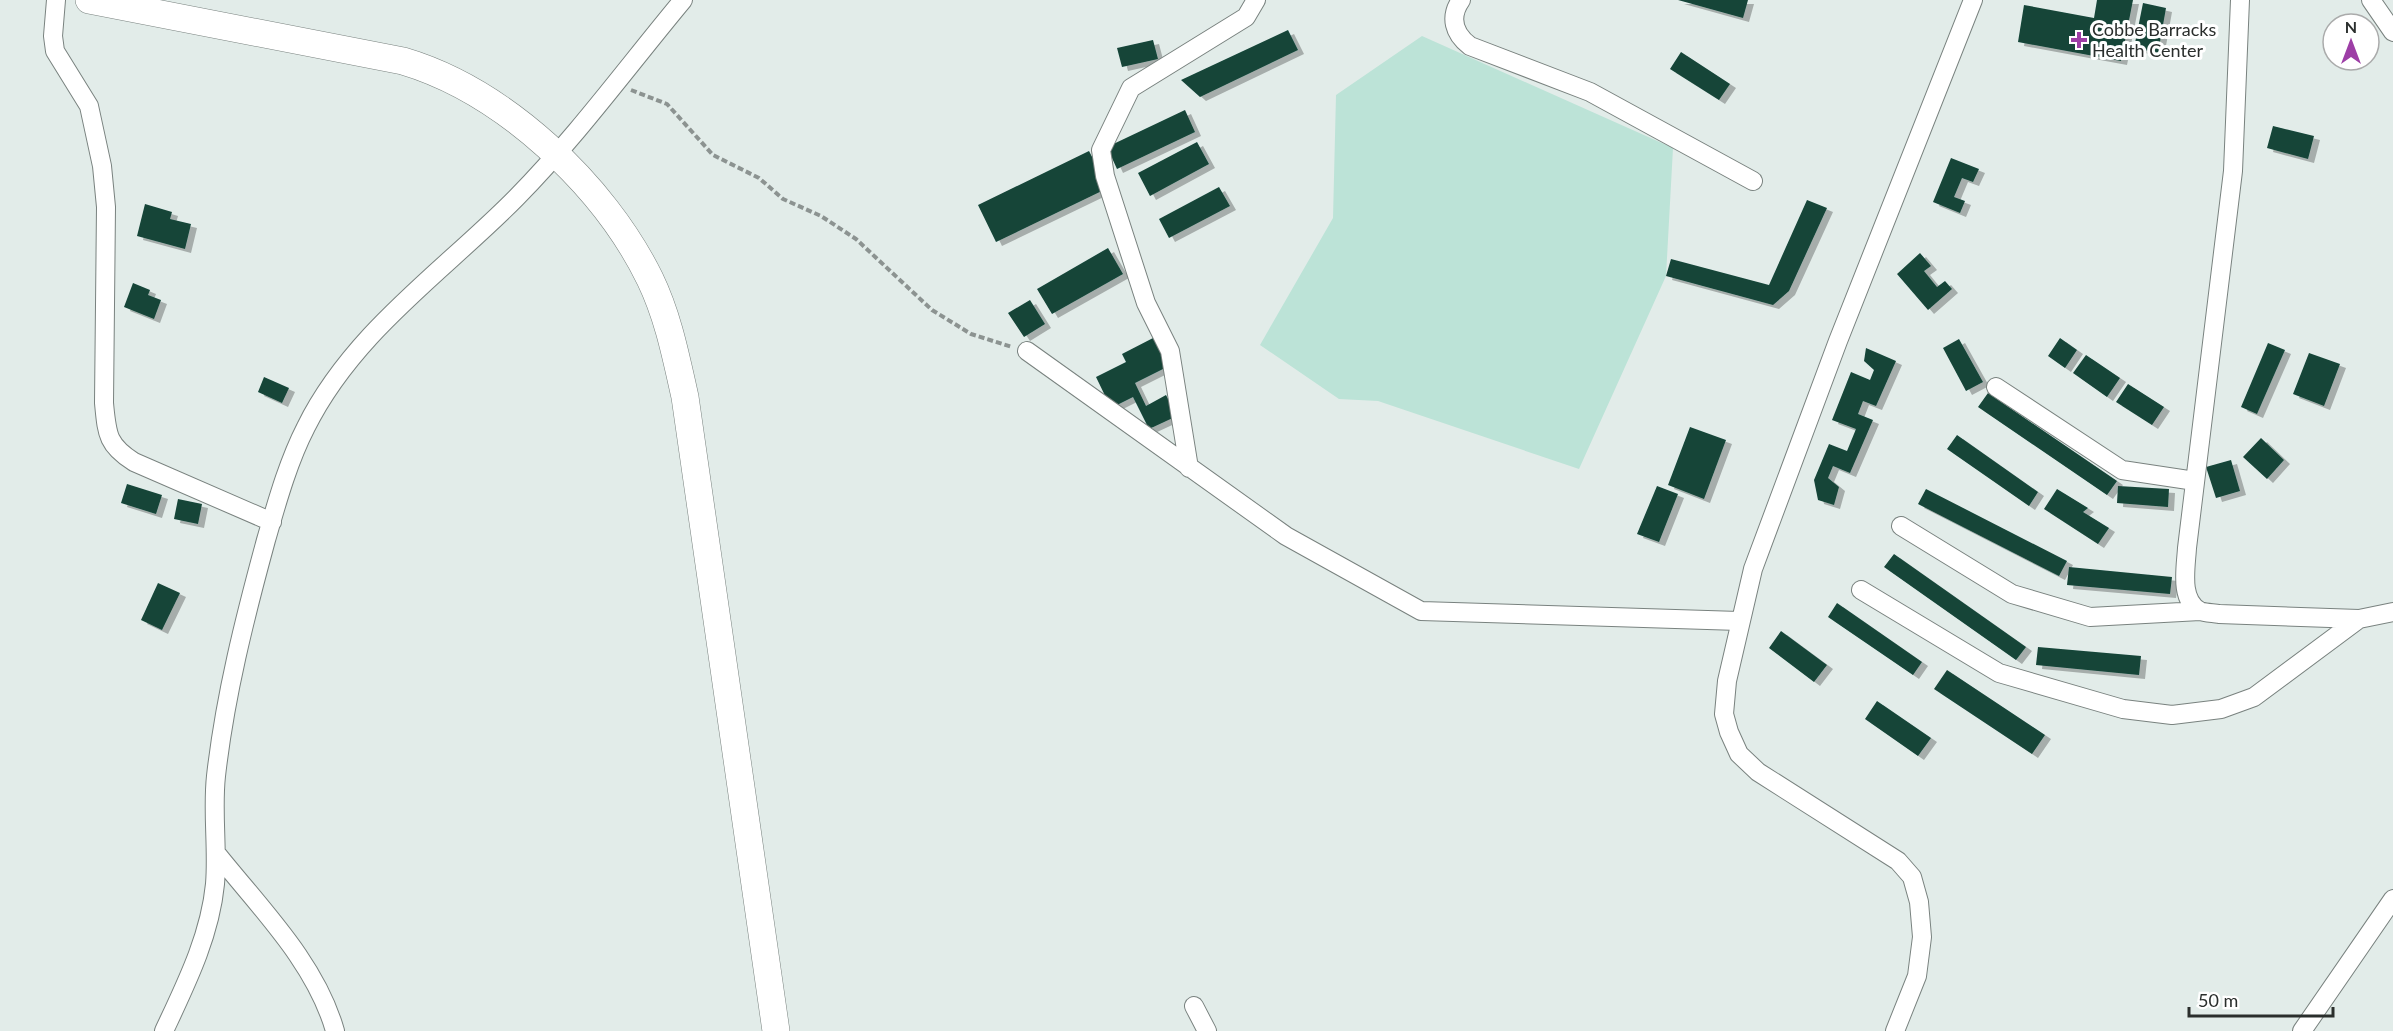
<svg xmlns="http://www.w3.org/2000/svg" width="2393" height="1031" viewBox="0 0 2393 1031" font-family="Lato,sans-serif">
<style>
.green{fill:#bce3d7}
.building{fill:#144539;filter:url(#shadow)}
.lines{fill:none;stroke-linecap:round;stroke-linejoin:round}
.minor-casing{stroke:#79827f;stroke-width:20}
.secondary-casing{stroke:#79827f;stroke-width:28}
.path{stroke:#8c9391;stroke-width:4;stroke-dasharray:6 3;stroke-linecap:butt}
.minor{stroke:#fff;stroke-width:18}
.secondary{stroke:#fff;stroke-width:27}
.poi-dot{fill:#9d3ea6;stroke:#fff;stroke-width:2}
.labels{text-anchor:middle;stroke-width:6;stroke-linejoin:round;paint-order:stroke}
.poi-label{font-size:18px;fill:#2a2e2c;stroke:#fff;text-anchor:start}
</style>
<defs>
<filter id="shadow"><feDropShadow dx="6" dy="4" stdDeviation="0" flood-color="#0004"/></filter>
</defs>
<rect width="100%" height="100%" fill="#e2ece9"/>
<path class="green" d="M1422,36L1673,148L1666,276L1579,469L1378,401L1339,399L1260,345L1333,218L1336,95Z"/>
<path class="building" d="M1678,0H1748L1743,18Z
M2097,0H2133L2121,61L2018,42L2024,5L2094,18Z
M2143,3L2166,8L2158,53L2134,48Z
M1288,30L1298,50L1200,97L1181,80Z
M1153,40L1158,59L1122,67L1117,48Z
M1681,52L1730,84L1719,100L1670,69Z
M1185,110L1195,132L1117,169L1107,147Z
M2273,126L2314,136L2308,159L2267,148Z
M1197,142L1209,164L1150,196L1138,173Z
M1089,151L1108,188L996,242L978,205Z
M1951,158L1979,169L1973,182L1962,178L1954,197L1965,201L1960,213L1933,202Z
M1219,187L1230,206L1169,238L1159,219Z
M1807,200L1827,208L1789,291L1773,305L1666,276L1671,259L1769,285Z
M145,204L172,212L170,219L191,224L185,249L137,236Z
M1108,248L1123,274L1052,314L1037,289Z
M1920,253L1931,266L1924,271L1937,287L1945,281L1952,289L1928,310L1897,274Z
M133,283L150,290L148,295L161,300L154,319L124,307Z
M1030,300L1045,324L1024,337L1008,313Z
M1155,337L1169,366L1135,383L1146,406L1166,395L1177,416L1149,429L1133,397L1111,408L1096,377L1126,362L1122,354Z
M2060,338L2077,350L2065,368L2048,356Z
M1959,339L1983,382L1966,391L1943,348Z
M2268,343L2285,350L2257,414L2241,407Z
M1866,348L1896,361L1876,406L1863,401L1858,414L1873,420L1850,473L1833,466L1828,478L1839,487L1834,505L1818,500L1814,480L1829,444L1847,451L1856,429L1832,420L1851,372L1870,380L1874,370L1864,361Z
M2309,353L2340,364L2324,406L2293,394Z
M2086,355L2120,378L2107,397L2073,373Z
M264,377L289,388L282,403L258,392Z
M2128,384L2164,407L2152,425L2116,402Z
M1988,393L2117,481L2107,495L1978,407Z
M1690,427L1726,440L1704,499L1668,485Z
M1957,435L2038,492L2029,506L1947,449Z
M2261,438L2284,460L2267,479L2243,457Z
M2231,460L2240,491L2216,498L2206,467Z
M127,484L162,495L156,514L121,503Z
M1657,486L1678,494L1659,542L1637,534Z
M2118,486L2169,489L2168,507L2117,503Z
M1926,489L2067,561L2059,576L1918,504Z
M2057,489L2088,508L2083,512L2109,528L2098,544L2044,509Z
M178,499L202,504L198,524L174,519Z
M1894,554L2026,647L2016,660L1884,567Z
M2069,567L2172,577L2170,594L2067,585Z
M158,583L180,593L162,630L141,620Z
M1837,603L1922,662L1913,675L1828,617Z
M1781,631L1827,665L1814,682L1769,648Z
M2038,647L2141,656L2139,675L2036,665Z
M1947,670L2045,735L2032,754L1934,689Z
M1877,701L1931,738L1918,756L1865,719Z"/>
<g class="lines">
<g class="minor-casing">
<path id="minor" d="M56,0L53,36L55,51L89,106L102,166L106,207L104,403C107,434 107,445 134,462L272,522
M1461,0C1449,17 1454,34 1470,46L1590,92L1753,181
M2240,0L2233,171L2187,548C2186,567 2179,600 2200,611C2205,613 2214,613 2219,614L2359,619L2393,612
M2371,0L2393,32
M1027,351L1286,536L1421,611L1739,621
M1996,387L2122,470L2195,481
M1189,468L1170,351L1146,303L1105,176L1101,150L1131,88L1246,17L1256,0
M1901,526L2012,594L2090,617L2200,611
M1861,590L1999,673L2123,709L2172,715L2221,709L2254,697L2359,619
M217,854C260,908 316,963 335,1031
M1194,1006L1207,1031
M164,1031C186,984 210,936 215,884C218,848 212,812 216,776C225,696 245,617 266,540C277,502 288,462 306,427C353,332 444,271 516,198C577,136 628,66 683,0
M1895,1031L1917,976L1922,937L1919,902L1912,877L1898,861L1758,772L1739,754L1729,732L1724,714L1727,681L1753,569L1838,341L1973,0
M2302,1031L2393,899"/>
</g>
<g class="secondary-casing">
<path id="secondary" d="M89,0L403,61C504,91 604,185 650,279C668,316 676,357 685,397L776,1031"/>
</g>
<path class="path" d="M631,90L667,104L713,155L759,178L783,199L821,216L856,239L932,310L971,334L1012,347"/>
<use href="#minor" class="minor"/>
<use href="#secondary" class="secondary"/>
</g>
<path class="poi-dot" d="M2076 31h6v6h6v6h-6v6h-6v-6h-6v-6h6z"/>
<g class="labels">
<g class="poi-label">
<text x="2092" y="36">Cobbe Barracks<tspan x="2092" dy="21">Health Center</tspan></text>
</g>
</g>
<g transform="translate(2351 42)"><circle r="28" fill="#ffffff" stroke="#aaabab" stroke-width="1.5"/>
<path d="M0-4.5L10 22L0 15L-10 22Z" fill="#9d3ea6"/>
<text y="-9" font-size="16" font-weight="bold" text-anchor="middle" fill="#2a2e2c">N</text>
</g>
<path d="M2189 1007v9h144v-9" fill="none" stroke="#2a2e2c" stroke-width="3"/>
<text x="2198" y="1007" font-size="18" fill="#2a2e2c" stroke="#ffffff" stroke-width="4.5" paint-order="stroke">50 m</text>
</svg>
